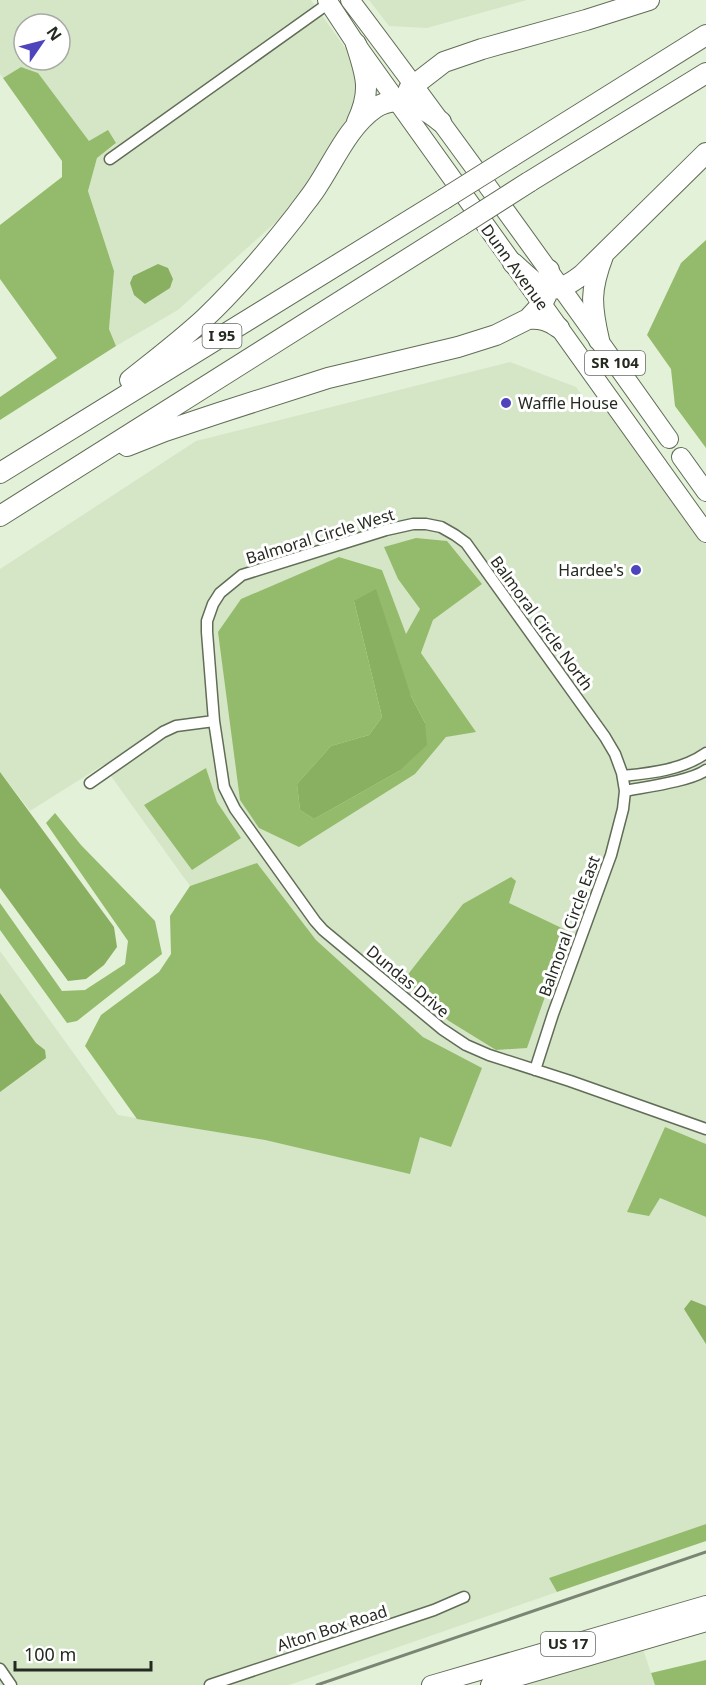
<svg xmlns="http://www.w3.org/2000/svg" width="706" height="1685" viewBox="0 0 706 1685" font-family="'Noto Sans',sans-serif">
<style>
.built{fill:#d5e6c7;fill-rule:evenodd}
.forest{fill:#93bb6b;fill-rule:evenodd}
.water{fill:#88b060}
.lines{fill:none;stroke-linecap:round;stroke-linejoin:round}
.minor-casing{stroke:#616d57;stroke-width:13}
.primary-casing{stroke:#616d57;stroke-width:20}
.motorway-casing{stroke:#616d57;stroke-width:22}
.minor{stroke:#fff;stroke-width:10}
.primary{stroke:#fff;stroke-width:18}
.motorway{stroke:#fff;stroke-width:20}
.rail{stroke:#7b8574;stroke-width:3}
.motorway-bridge-casing{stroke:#616d57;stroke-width:22;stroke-linecap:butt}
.motorway-bridge{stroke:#fff;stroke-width:20}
.poi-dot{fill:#4e45bc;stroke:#fff;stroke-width:2}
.labels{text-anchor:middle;stroke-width:6;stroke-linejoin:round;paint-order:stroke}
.shield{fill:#fff;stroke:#666a64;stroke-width:1.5}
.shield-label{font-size:15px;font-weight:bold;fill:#252a21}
.street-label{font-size:16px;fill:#252a21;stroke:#fff}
.poi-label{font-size:16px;fill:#252a21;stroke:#fff;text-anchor:start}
</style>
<rect width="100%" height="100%" fill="#e3f1d8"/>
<path class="built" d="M0,0H311L353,59L359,70L355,112L296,204L178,310L116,346L109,329L114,271L88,191L97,158L116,144L89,141L37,73L21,67L3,78L0,74ZM24,24H60V60H24Z
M369,0H527L427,28L389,26Z
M510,362L576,387L593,411L605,403L706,545V1144L665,1127L660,1198L706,1217V1524L549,1578L557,1592L289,1685H0V951L118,1115L265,1140L410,1173L420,1136L481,1068L423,1037L316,940L257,863L190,886L103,765L30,811L0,772V569L196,441ZM340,557L382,570L406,635L420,609L398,579L481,584L433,620L421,653L446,737L415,774L218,633L241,599ZM206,769L217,802L240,838L144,805ZM516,881L509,903L463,905Z
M642,1646L655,1685H510Z"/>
<path class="forest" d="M21,67L38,73L89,141L108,130L116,143L97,158L88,191L114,271L109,329L116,346L0,420V397L57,358L0,279V225L62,177V161L3,78Z
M706,240V448L675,406L671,369L647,335L681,263Z
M416,538L447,541L482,584L433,620L421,653L476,732L446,737L415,774L299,847L259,828L240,800L218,632L241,599L339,557L382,570L406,634L420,609L398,579L384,547ZM354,601L411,696L425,723L399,771L314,819L300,810L297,784L331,746L369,735L382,717Z
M206,768L217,802L241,838L192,870L144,805Z
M55,813L81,845L155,921L162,954L77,1021L67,1023L0,930V903L62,991L85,990L125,964L128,941L46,823Z
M257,863L316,940L423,1037L482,1068L451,1147L420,1137L410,1174L265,1140L137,1119L85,1046L101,1015L159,972L171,954L170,916L190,886Z
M511,877L516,881L509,903L568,931L527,1048L496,1050L449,1021L402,982L463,904Z
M665,1127L706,1144V1217L660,1198L649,1216L627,1212Z
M706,1524V1541L557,1592L549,1578Z
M706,1660V1685H655L651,1673Z"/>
<path class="water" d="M158,264L168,268L173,279L170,288L145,304L134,295L130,283L133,276Z
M376,589L411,696L425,723L427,745L399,771L314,819L300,810L297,784L331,746L369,735L382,717L354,601Z
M0,772L114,927L117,947L104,965L86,979L68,981L0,888Z
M0,993L36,1043L45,1050L46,1058L0,1092Z
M691,1300L706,1306V1344L684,1309Z"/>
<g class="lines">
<g class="minor-casing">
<path id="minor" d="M110,159L329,3
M623,776C651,773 682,770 706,753
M90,783L163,732L176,726L214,721
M625,791C645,787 691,781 706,770
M535,1070L553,1014L611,855L623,809L625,791L622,773L615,754L605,737L466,543L455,535L441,527L426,524H413L386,530L242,575L220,593L213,604L207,621V632L214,721L224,787L235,809L315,921L323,930L442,1029L466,1045L489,1055L570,1081L706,1129
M0,1669L11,1685
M210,1685L434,1610L464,1597"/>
</g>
<g class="primary-casing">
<path id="primary" d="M327,0L356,44L706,533
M350,0C459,144 564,291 669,439
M681,457L706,492
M431,1685L706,1605
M490,1685L706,1622"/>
</g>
<g class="motorway-casing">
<path id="motorway" d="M356,44C366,75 372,91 357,122
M407,112L405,102L409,89L444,62L482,49L586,20L649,0
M511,157L706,35
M529,182L706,73
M513,263C541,288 549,301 583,274L706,153
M528,319C540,318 548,320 559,328
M599,340C591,305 590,290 603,256
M130,380C155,360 180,341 204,319C238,287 268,251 297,214C304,204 312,195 318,185C335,159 349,126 375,108C397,93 423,107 441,122
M127,446L165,431L219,413L328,378L458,347L496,335L528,319L542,304L549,290V270
M0,473L444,199
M0,516L460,226"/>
</g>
<use href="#minor" class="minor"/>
<use href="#primary" class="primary"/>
<use href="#motorway" class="motorway"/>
<path class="rail" d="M317,1685L706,1552"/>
<g class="motorway-bridge-casing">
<path id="motorway-bridge" d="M444,199L511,157
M460,226L529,182"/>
</g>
<use href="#motorway-bridge" class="motorway-bridge"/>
</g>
<g class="poi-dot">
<circle cx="506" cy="403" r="6"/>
<circle cx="636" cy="570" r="6"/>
</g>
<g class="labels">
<g class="shield">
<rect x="202.5" y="324" width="39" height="24" rx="4.5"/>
<rect x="585" y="351" width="60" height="24" rx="4.5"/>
<rect x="541" y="1632" width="54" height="24" rx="4.5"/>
</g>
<g class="shield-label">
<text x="222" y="341">I 95</text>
<text x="615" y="368">SR 104</text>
<text x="568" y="1649">US 17</text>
</g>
<g class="street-label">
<text transform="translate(515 267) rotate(54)" y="6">Dunn Avenue</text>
<text transform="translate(320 536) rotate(-17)" y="6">Balmoral Circle West</text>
<text transform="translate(542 623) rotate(54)" y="6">Balmoral Circle North</text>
<text transform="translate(569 926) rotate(-70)" y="6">Balmoral Circle East</text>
<text transform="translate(408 981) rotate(40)" y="6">Dundas Drive</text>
<text transform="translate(332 1628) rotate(-18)" y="6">Alton Box Road</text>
</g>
<g class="poi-label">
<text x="518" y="409">Waffle House</text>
<text x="624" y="576" text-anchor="end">Hardee's</text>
</g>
</g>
<g transform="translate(42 42) rotate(55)"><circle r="28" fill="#ffffff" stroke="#a8aaa6" stroke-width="1.5"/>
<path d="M0-4.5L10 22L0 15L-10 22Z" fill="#4e45bc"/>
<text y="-9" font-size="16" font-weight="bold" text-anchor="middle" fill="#252a21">N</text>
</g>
<path d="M15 1661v9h136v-9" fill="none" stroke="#252a21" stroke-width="3"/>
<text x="24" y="1661" font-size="18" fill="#252a21" stroke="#ffffff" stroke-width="4.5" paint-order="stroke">100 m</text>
</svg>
